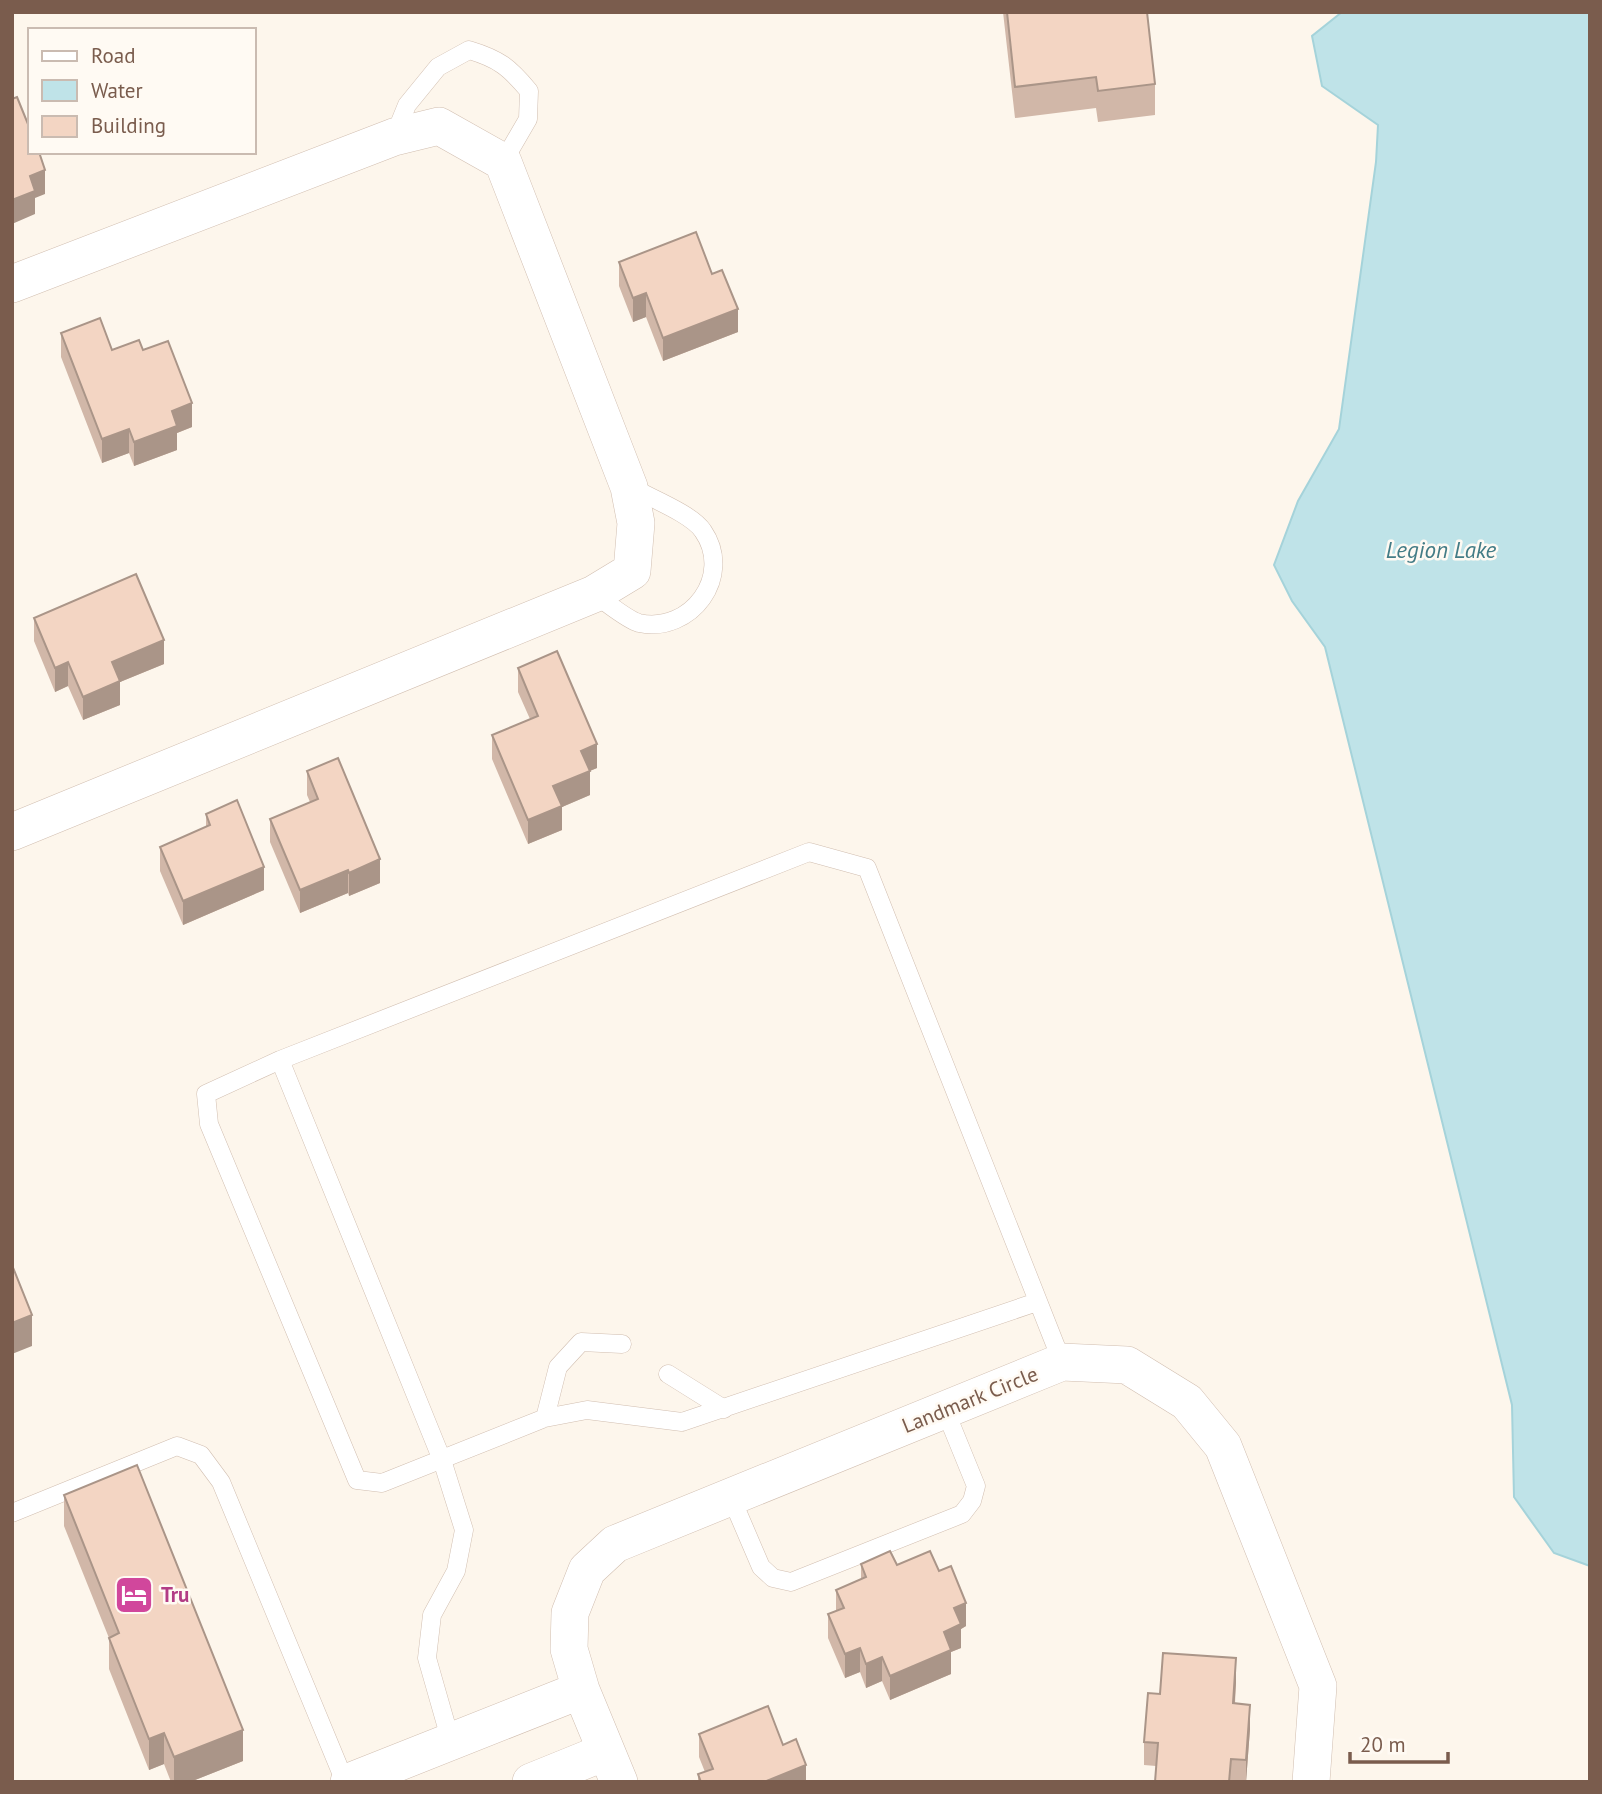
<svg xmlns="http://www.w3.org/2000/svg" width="1602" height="1794" viewBox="0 0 1602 1794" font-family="'PT Sans',sans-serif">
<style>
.water{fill:#bfe3e8;stroke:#a5d3da;stroke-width:2}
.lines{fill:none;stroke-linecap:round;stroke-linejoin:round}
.service-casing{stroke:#d1beb0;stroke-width:19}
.minor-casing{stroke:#d1beb0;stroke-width:38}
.service{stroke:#fff;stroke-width:18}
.minor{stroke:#fff;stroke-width:37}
.wall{fill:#d1b7a8}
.shaded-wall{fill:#aa9588}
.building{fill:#f3d5c3;stroke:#aa9588;stroke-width:2}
.labels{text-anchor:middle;stroke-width:5;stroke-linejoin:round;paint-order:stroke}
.street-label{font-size:21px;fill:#7a5c4d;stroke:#fffaf3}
.hotel-label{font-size:21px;font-weight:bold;fill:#b23c85;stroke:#fffaf3;text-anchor:start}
.water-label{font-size:23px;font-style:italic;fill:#437c86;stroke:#fffaf3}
</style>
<rect width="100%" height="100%" fill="#fdf6ec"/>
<path class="water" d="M1342,12H1590V1566L1554,1553L1514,1497L1512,1405L1325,647L1292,601L1274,565L1298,501L1339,429L1376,162L1378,125L1322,86L1312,36Z"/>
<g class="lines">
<g class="service-casing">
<path id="service" d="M394,137L407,105L438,67L469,50C499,59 509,67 529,91L528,119L503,162
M594,594C605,601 627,620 639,623C691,634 734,576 703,531C692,514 650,498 631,487
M280,1060L206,1094L209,1124L357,1480L382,1483L545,1418L587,1410L682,1422L1037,1302
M668,1374L724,1409
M545,1418L558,1367L581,1342L622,1344
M731,1497L761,1567L773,1578L791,1582L962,1514L972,1501L976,1486L945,1410
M12,1513L177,1446L201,1455L221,1482L345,1782
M451,1742L427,1658L432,1615L456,1571L464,1530L442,1460L280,1060L809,852L867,868L1062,1362"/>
</g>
<g class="minor-casing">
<path id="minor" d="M12,284L394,137L439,126L503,162L629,487L636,523L632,571L594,594L12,832
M349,1782L581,1690
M531,1782L605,1752
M619,1782L581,1690L569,1649L570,1613L587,1570L615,1544L1062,1362L1127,1365L1187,1402L1223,1446L1318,1686L1311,1782"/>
</g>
<use href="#service" class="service"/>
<use href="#minor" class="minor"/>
</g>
<path class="wall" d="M1003,12H1147L1155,84V115L1098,122L1096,108L1015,118Z
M619,262L712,274L738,332L663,361L646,317L633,322L619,286Z
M61,333L112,350H143L192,427L177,433V450L134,466L129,453L102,463L61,357Z
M34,618L164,664L120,682V705L83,720L68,686L55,692L34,641Z
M518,668L597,768L590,771V795L562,807V830L528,844L492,759V735L530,719L518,692Z
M307,771L380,883L349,896L348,893L300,913L270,842V819L310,802L307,795Z
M206,814L264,890L183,925L160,871V847L206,827Z
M64,1495L243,1761L190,1782H171L164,1764L149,1770L109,1669V1638L64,1526Z
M861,1564L897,1565L939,1571L966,1626L961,1629V1648L951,1652V1674L890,1700L882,1681L866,1688L860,1672L845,1678L828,1638V1614L836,1611V1590L861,1579Z
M1236,1682L1235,1704L1250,1729L1246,1782H1155L1156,1766L1144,1765V1742L1160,1694Z
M699,1734L783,1745L806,1782H698V1774L705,1772L699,1757Z"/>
<path class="shaded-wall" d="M45,170V194L35,198V214L12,224V200L30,176Z
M646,293V317L633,322V298Z
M738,309V332L663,361V338Z
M192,403V427L177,433V450L134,466V442L172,411Z
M129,429V453L102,463V439Z
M164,640V664L120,682V705L83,720V697L112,662Z
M68,662V686L55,692V668Z
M597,744V768L587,772L590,771V795L562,807V830L528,844V820L581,751Z
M380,859V883L349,896V873Z
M264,867V890L183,925V901Z
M348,870V893L300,913V890Z
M32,1315V1346L12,1354V1323Z
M966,1603V1626L961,1629V1648L951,1652V1674L890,1700V1676L944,1632L954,1608Z
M860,1648V1672L845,1678V1654Z
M882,1657V1681L866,1688V1664Z
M1236,1658V1682L1233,1727V1703Z
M1250,1705V1729L1246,1782V1760Z
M243,1730V1761L190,1782H174V1757Z
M164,1733V1764L149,1770V1739Z
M806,1765V1782H764Z"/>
<path class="building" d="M1007,12H1147L1155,84L1098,91L1096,77L1015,87Z
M17,97L30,129V152H39L45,170L30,176L35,191L12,200V99Z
M696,232L712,274L722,270L738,309L663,338L646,293L633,298L619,262Z
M100,318L112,350L139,340L143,350L168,341L192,403L172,411L177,426L134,442L129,429L102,439L61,333Z
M136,574L164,640L112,662L120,681L83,697L68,662L55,668L34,618Z
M557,651L597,744L581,751L590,771L553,786L562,806L528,820L492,735L538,716L518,668Z
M338,758L380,859L349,873L348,870L300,890L270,819L318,799L307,771Z
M237,800L264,867L183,901L160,847L210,825L206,814Z
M12,1265L32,1315L12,1323Z
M137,1465L243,1730L174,1757L164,1733L149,1739L109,1638L119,1633L64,1495Z
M890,1551L897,1565L930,1551L939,1571L951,1566L966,1603L954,1608L961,1624L944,1632L951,1650L890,1676L882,1657L866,1664L860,1648L845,1654L828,1614L844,1608L836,1590L866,1577L861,1564Z
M1163,1653L1236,1658L1233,1703L1250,1705L1246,1760L1231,1759L1229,1782H1155L1158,1743L1144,1742L1148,1693L1160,1694Z
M768,1706L783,1745L796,1739L806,1765L764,1782H701L698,1774L713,1769L699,1734Z"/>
<defs>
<g id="hotel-square" transform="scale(2.0125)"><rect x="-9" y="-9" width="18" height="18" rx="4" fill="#d1479c" stroke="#fffaf3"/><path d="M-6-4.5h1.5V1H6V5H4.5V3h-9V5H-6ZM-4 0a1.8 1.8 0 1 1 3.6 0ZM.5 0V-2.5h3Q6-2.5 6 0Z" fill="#fff"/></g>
</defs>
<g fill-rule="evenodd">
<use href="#hotel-square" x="134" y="1595"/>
</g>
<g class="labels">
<g class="street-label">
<text transform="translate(970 1400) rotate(-22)" y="7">Landmark Circle</text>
</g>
<g class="hotel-label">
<text x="161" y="1602">Tru</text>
</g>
<g class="water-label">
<text x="1441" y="558">Legion Lake</text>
</g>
</g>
<rect width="1602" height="1794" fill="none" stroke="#7a5c4d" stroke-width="28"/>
<rect x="28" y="28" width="228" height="126" fill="#fffaf3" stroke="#cabbb1" stroke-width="2"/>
<rect x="42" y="51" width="35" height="10" fill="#ffffff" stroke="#cabbb1" stroke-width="2"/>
<text x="91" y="63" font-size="21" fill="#7a5c4d">Road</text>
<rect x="42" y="80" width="35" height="21" fill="#bfe3e8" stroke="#cabbb1" stroke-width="2"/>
<text x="91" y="98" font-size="21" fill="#7a5c4d">Water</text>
<rect x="42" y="116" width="35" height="21" fill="#f3d5c3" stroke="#cabbb1" stroke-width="2"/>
<text x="91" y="133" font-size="21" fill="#7a5c4d">Building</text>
<path d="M1350 1752v10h98v-10" fill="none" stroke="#7a5c4d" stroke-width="3.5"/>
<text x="1360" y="1752" font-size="21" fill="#7a5c4d" stroke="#fffaf3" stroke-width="5" paint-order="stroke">20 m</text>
</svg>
